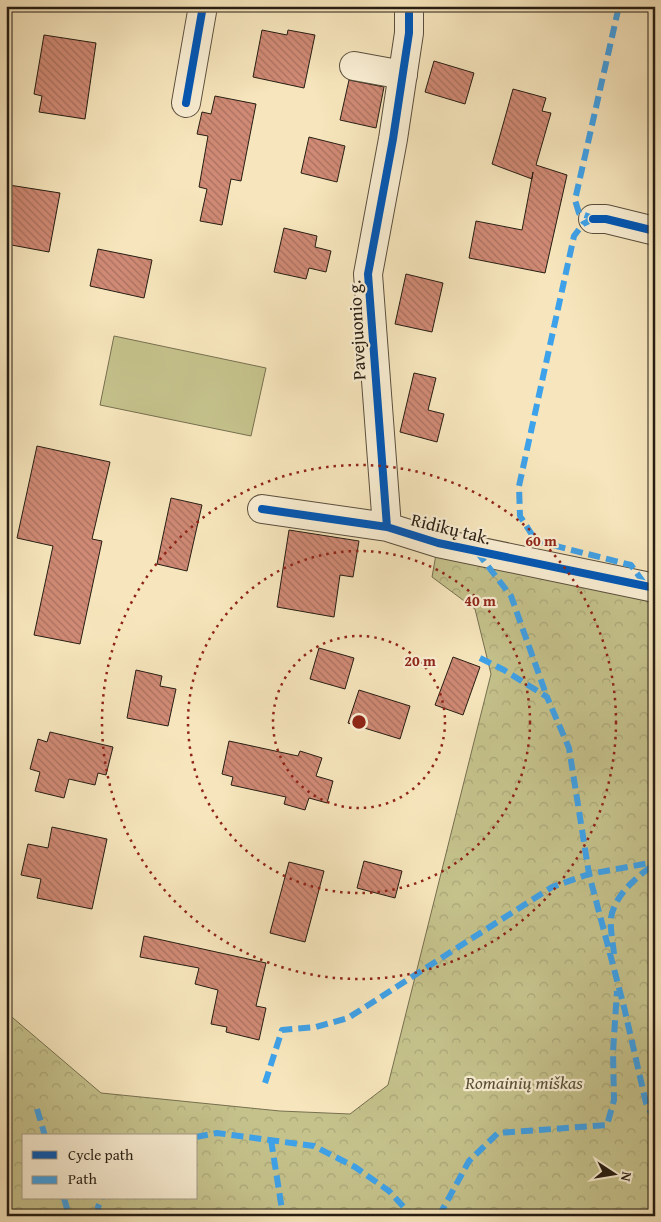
<svg xmlns="http://www.w3.org/2000/svg" width="661" height="1222" viewBox="0 0 661 1222" font-family="'Gentium Book Plus',serif">
<style>
.grass{fill:#c5c28c;stroke:#767050}
.forest{fill:url(#forest-crowns);stroke:#767050;fill-rule:evenodd}
.building{fill:url(#building-back-hatch);stroke:#261d13}
.lines{fill:none;stroke-linecap:round;stroke-linejoin:round}
.minor-casing{stroke:#5a4f3e;stroke-width:30}
.minor{stroke:#faefd4;stroke-width:28}
.quiet{stroke:#3ea2ea;stroke-width:6;stroke-dasharray:12 6;stroke-linecap:butt}
.cycleway-casing{stroke:#faefd4;stroke-width:11}
.cycleway{stroke:#0057b8;stroke-width:8}
.ring{fill:none;stroke:#8f2418;stroke-width:2.5;stroke-dasharray:2.5 5}
.labels{text-anchor:middle;stroke-width:4.5;stroke-linejoin:round;paint-order:stroke}
.street-label{font-size:18px;fill:#261d13;stroke:#faefd4}
.park-label{font-size:18px;font-style:italic;fill:#564f37;stroke:#faefd4}
.centre{fill:#8f2418;stroke:#faefd4;stroke-width:2.5}
.ring-label{font-size:15px;text-anchor:middle;font-weight:bold;fill:#8f2418;stroke:#faefd4;stroke-width:4.5;stroke-linejoin:round;paint-order:stroke}
</style>
<defs>
<pattern id="forest-crowns" width="20" height="18" patternUnits="userSpaceOnUse" patternTransform="scale(1.25)"><rect width="20" height="18" fill="#c5c28c"/><path d="M2 6a3 3 0 1 1 6 0M12 15a3 3 0 1 1 6 0" fill="none" stroke="#a9a678"/></pattern>
<pattern id="building-back-hatch" width="6" height="6" patternUnits="userSpaceOnUse" patternTransform="scale(1.25)"><rect width="6" height="6" fill="#d08a75"/><path d="M-1 5l2 2M0 0l6 6M5-1l2 2" fill="none" stroke="#a9705f"/></pattern>
</defs>
<rect width="100%" height="100%" fill="#f7e6bd"/>
<filter id="stains"><feTurbulence type="fractalNoise" baseFrequency=".004" numOctaves="4"/><feColorMatrix values="0 0 0 0 .2 0 0 0 0 .09 0 0 0 0 .02 0 0 0 .5 -.17"/></filter>
<radialGradient id="worn" r=".72"><stop offset=".6" stop-color="#630" stop-opacity="0"/><stop offset="1" stop-color="#630" stop-opacity=".3"/></radialGradient>
<path class="grass" d="M114,336L266,368L251,436L100,405Z"/>
<path class="forest" d="M438,543L655,587V1216H6V1012L101,1093L280,1111L350,1114L388,1085L491,674L475,609L432,577ZM24,1136H196V1198H24Z"/>
<path class="building" d="M262,30L287,35L288,30L315,35L304,88L253,77Z
M44,35L96,43L85,119L39,112L42,96L34,94Z
M434,61L474,73L465,104L425,92Z
M349,80L384,87L376,128L340,120Z
M513,89L546,98L542,111L551,113L536,165L567,175L545,273L469,258L476,221L522,230L533,172L532,179L492,164Z
M215,96L256,104L241,181L231,179L222,225L200,221L207,189L199,187L208,136L197,134L202,112L211,114Z
M309,137L345,146L337,182L301,173Z
M9,185L60,193L49,252L6,244V202Z
M284,228L317,236L315,247L331,251L326,272L309,268L306,279L274,272Z
M98,249L152,260L144,298L90,286Z
M406,274L443,283L432,332L395,324Z
M414,373L436,378L428,410L444,414L437,442L400,432Z
M37,446L110,462L92,539L102,541L80,644L34,635L53,546L17,538Z
M171,498L202,505L187,571L157,564Z
M289,530L359,541L353,577L340,575L334,617L277,607Z
M319,648L354,658L345,689L310,679Z
M453,657L480,667L463,715L435,705Z
M136,670L162,676L160,686L176,689L168,726L127,718Z
M359,690L410,706L400,739L348,723Z
M50,732L113,747L106,775L98,773L95,785L69,779L64,798L35,791L40,772L30,769L38,739L47,742Z
M229,741L298,756L300,751L322,758L316,776L333,781L327,803L309,798L305,810L284,804L286,797L231,785L233,777L222,774Z
M52,827L107,839L92,909L37,898L41,879L21,875L28,844L48,848Z
M364,861L402,871L395,898L357,888Z
M289,862L324,871L305,942L270,933Z
M144,936L266,963L256,1006L266,1008L259,1040L226,1032L227,1027L211,1024L218,990L195,984L199,968L140,957Z"/>
<g class="lines">
<g class="minor-casing">
<path id="minor" d="M354,66L403,75
M186,103L203,6
M593,219H606L655,231
M262,509L387,527L368,274L393,139L409,33V6
M387,527L438,543L655,588"/>
</g>
<use href="#minor" class="minor"/>
<path class="quiet" d="M593,219L583,224L574,236L519,486L520,516L536,541L631,565L646,586L655,579
M596,219L579,213L575,200L619,6
M477,552L511,596L547,697
M480,658L504,670L547,697L569,748L589,874L624,1007L646,1103L655,1121
M614,954C613,943 610,929 611,918C614,896 637,876 655,864
M265,1083L282,1030L316,1027L348,1018L552,887L589,874L655,862
M37,1109L45,1136
M196,1137L217,1133L314,1146L355,1167L389,1191L412,1216
M271,1140L283,1216
M64,1198L69,1216
M99,1216L98,1207L102,1198
M439,1216L469,1161L498,1133L607,1125L614,1100L613,1052L617,991"/>
<g class="cycleway-casing">
<path id="cycleway" d="M186,103L203,6
M593,219H606L655,231
M262,509L387,527L368,274L393,139L409,33V6
M387,527L438,543L655,588"/>
</g>
<use href="#cycleway" class="cycleway"/>
</g>
<g class="ring">
<circle cx="359" cy="722" r="86"/>
<circle cx="359" cy="722" r="171"/>
<circle cx="359" cy="722" r="257"/>
</g>
<g class="labels">
<g class="street-label">
<text transform="translate(357 330) rotate(-93)" y="6">Pavejuonio g.</text>
<text transform="translate(451 529) rotate(14)" y="6">Ridikų tak.</text>
</g>
<g class="park-label">
<text x="524" y="1089">Romainių miškas</text>
</g>
</g>
<circle cx="359" cy="722" r="8" class="centre"/>
<g class="ring-label">
<text x="541" y="546">60 m</text>
<text x="480" y="606">40 m</text>
<text x="420" y="666">20 m</text>
</g>
<rect width="661" height="1222" fill="none" stroke="#f7e6bd" stroke-width="25"/>
<rect x="8" y="8" width="646" height="1207" fill="none" stroke="#261d13" stroke-width="2.5"/>
<rect x="12" y="12" width="636" height="1197" fill="none" stroke="#261d13"/>
<rect x="22" y="1134" width="175" height="65" fill="#faefd4" stroke="#a59b87"/>
<rect x="32" y="1151" width="25" height="8" fill="#0057b8" stroke="#a59b87"/>
<text x="68" y="1160" font-size="15" fill="#261d13">Cycle path</text>
<rect x="32" y="1176" width="25" height="8" fill="#3ea2ea" stroke="#a59b87"/>
<text x="68" y="1184" font-size="15" fill="#261d13">Path</text>
<g transform="translate(614 1174) rotate(102)" stroke="#faefd4" stroke-width="4" paint-order="stroke">
<path d="M0-4L9 19L0 12L-9 19Z" fill="#261d13"/>
<text y="-8" font-size="14" font-weight="bold" text-anchor="middle" fill="#261d13">N</text>
</g>
<rect width="100%" height="100%" filter="url(#stains)"/>
<rect width="100%" height="100%" fill="url(#worn)"/>
</svg>
